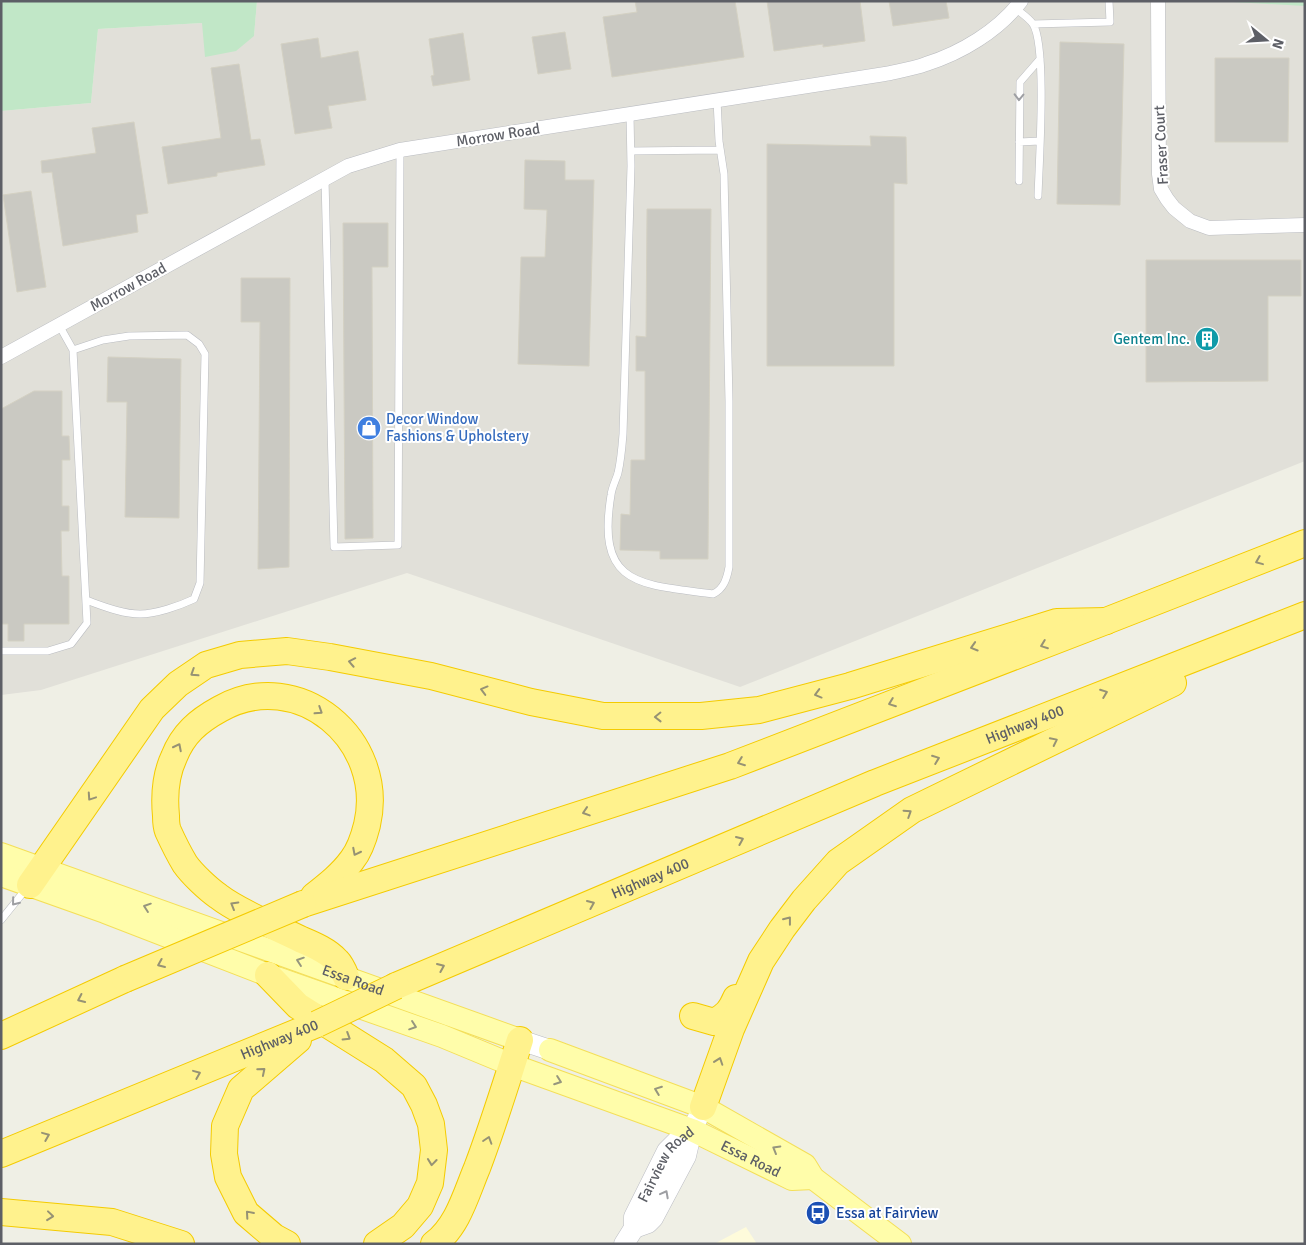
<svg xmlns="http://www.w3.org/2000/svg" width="1306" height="1245" viewBox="0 0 1306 1245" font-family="Signika,sans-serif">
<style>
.commercial{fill:#fefbdb}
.industrial{fill:#e1e0d9}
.green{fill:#c1e7c7}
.building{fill:#cac9c2;stroke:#d4d1c3}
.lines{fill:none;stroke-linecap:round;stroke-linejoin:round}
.lane-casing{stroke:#babcc1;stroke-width:8}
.street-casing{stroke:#babcc1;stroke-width:15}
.secondary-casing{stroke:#babcc3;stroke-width:21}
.primary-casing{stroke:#f4df59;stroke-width:24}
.highway-casing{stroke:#f4cb00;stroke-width:28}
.lane{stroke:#fff;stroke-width:7}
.street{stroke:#fff;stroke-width:14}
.secondary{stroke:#fff;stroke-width:20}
.primary{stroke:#fffdaa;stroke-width:22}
.highway{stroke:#fff28d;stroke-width:26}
.highway-bridge-casing{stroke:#f4cb00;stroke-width:28;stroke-linecap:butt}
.highway-bridge{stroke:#fff28d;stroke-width:26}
.oneway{stroke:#9e9fa3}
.oneway2{stroke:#969274}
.oneway3{stroke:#96967e}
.labels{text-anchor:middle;stroke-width:4;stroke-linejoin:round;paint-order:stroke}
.street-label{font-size:15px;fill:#5d5f66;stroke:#fff}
.culture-label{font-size:15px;fill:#0d838f;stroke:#fff;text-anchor:end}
.shop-label{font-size:15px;fill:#366cbe;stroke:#fff;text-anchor:start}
.transit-label{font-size:15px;fill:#164399;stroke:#fff;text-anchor:start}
</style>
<rect width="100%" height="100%" fill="#efefe5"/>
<path class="commercial" d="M746,1227L757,1244H714Z"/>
<path class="industrial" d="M257,1H1305V461L740,687L407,573L41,690L1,695V111L91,103L98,29L202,23L254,36Z"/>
<path class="green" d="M1,1H257L254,36L236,51L205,57L202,23L98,29L91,103L1,111Z
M1231,1H1305V6L1233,2Z"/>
<path class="building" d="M635,1H735L744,57L612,77L603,17L637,12Z
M767,1H860L865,41L823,47V44L774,51Z
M889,1H946L949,18L893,26Z
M565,32L571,69L538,74L532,37Z
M463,33L470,80L433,86L431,76L434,75L429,39Z
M318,38L321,58L358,51L366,100L328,106L332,128L295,134L281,44Z
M1060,42L1124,44L1120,205L1057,204Z
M1215,58H1289L1288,142H1215Z
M239,64L251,140L260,139L265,165L217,173V176L168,184L162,147L221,138L211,68Z
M134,122L148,213L136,215L138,232L63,246L52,172L42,173L41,161L96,153L92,128Z
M870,136L906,137L907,184L894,183V366H767V144L871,146Z
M525,160L565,161V180H594L589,366L518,364L521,257H545L547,210L524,209Z
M31,191L46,287L17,292L3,195Z
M647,209H711L708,559H660V551L620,550L621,514L630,515L631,460H645V371H636V336L646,337Z
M343,223H388V267H372L373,538L345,539Z
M1146,260H1301V296H1268V381L1146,382Z
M241,278H290L289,567L258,569L260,322H241Z
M108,357L181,359L179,518L125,517L127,402H107Z
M34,391H62V436H69L70,460H62V506H69V531H61L62,576H69V624H24V641H8V624H1V409Z"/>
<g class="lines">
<g class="lane-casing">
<path id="lane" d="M1015,8C1021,13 1029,18 1033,24C1047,46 1039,164 1038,196
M1033,24L1110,22L1109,1
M630,114L631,166L623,434C622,447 621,460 618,473C616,480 612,487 611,495C596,587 640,584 713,594C724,589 727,578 729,567V401L724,174L719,141L717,100
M1019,142L1040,141
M631,151L720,150
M325,179L334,547L398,545L400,150
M1019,181L1020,82L1040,59
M73,350L103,340L129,336L187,335L199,344L205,354L200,583L194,599C179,606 156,614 140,614C122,614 103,606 86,600
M1,651H48L71,644L87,623L73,350L59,325
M1,920L26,889"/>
</g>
<g class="street-casing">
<path id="street" d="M1158,1L1159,174L1161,189L1167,199L1174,208L1190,221L1209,228L1305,225
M1,357L348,166L400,150L885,74C898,71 913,69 926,64C961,53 998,31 1021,1"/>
</g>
<g class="secondary-casing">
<g id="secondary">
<path d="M520,1040L550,1050"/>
<path d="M634,1228L648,1223L653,1218L686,1156L692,1130L703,1107"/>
<path id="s1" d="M624,1244L634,1228V1217L667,1151L677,1141L692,1130"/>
</g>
</g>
<g class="primary-casing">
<g id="primary">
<path id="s2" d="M1,854L520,1040"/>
<path id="s3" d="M1,875L105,912L268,975L442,1036L512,1065L692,1130L792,1179L813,1178"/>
<path d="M550,1050L703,1107L805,1165L813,1178L900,1244"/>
</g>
</g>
<g class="highway-casing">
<g id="highway">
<path d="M30,885L152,709L178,684L206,665L240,655L287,651L330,657L431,676L531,702L603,716H701L759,710L850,686L1057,622L1106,621"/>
<path d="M314,896C328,885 342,874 352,860C360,850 364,837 367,825C387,740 298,665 220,709C198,721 183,734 174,757C165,776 164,795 166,816C166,821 166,826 168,831C173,842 179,854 185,864C192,874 208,889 218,896C240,913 276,927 302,940C314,945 328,951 337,961C341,965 344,972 346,977"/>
<path d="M303,904L730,766L1106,621L1305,543"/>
<path d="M268,975L298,1006L384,1060L414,1086L424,1105L431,1124L434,1150L430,1183L420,1206L403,1226L377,1244"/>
<path id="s4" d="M396,986L875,783L1305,615"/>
<path d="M693,1016L714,1022C726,1016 731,1010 736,998"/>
<path d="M1,1036L125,979"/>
<path d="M703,1107L731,1029L761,961L782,929L804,900L838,862L912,810L1173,683"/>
<path id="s5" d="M1,1154L317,1024"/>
<path d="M1,1212L112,1222L181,1244"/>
<path d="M287,1244L274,1237L246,1213L228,1177L224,1154L225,1126L241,1089L298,1040"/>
<path d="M434,1244C458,1226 466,1194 477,1168C493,1126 506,1083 520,1040"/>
</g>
</g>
<use href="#lane" class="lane"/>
<use href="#street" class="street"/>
<use href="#secondary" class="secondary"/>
<use href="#primary" class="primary"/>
<use href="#highway" class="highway"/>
<g class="highway-bridge-casing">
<path id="highway-bridge" d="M125,979L303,904
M317,1024L396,986"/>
</g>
<use href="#highway-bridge" class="highway-bridge"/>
</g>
<defs><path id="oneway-chevron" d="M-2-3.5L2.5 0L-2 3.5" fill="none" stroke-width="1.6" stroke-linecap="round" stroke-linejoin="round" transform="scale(1.25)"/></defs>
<g class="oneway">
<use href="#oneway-chevron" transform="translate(1019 97) rotate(91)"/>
<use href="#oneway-chevron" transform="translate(15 902) rotate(129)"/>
<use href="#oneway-chevron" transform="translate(665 1194) rotate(-62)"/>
</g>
<g class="oneway2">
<use href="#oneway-chevron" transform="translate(1259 561) rotate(158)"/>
<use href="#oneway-chevron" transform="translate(1044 645) rotate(159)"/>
<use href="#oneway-chevron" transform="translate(974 647) rotate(163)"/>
<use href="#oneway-chevron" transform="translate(352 662) rotate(-169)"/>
<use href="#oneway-chevron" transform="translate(194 673) rotate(147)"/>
<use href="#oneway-chevron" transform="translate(484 690) rotate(-165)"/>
<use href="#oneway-chevron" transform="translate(1104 693) rotate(-21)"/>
<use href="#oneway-chevron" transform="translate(818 694) rotate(165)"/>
<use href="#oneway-chevron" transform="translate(892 703) rotate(159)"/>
<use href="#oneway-chevron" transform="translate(319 711) rotate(33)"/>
<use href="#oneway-chevron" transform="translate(658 717) rotate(179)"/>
<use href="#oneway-chevron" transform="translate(1054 741) rotate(-26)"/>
<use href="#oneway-chevron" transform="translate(178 747) rotate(-63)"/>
<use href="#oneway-chevron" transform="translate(936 759) rotate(-21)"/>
<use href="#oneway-chevron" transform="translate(741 762) rotate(159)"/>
<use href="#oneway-chevron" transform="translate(91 797) rotate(124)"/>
<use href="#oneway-chevron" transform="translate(586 812) rotate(162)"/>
<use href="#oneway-chevron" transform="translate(908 813) rotate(-33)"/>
<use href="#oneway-chevron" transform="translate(740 840) rotate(-23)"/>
<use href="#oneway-chevron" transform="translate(356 852) rotate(117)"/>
<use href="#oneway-chevron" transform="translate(591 904) rotate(-23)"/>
<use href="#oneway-chevron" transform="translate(234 905) rotate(-150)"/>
<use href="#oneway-chevron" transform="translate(788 920) rotate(-52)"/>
<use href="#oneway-chevron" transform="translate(161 964) rotate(157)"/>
<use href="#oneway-chevron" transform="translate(441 967) rotate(-23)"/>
<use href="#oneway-chevron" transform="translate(81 999) rotate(155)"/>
<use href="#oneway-chevron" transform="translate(347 1037) rotate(32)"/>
<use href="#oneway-chevron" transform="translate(719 1061) rotate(-71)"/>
<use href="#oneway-chevron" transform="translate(262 1071) rotate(-40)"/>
<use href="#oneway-chevron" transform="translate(197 1074) rotate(-22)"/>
<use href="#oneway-chevron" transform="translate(46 1136) rotate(-22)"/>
<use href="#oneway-chevron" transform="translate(488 1140) rotate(-72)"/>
<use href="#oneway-chevron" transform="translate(432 1162) rotate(96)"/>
<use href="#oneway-chevron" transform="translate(249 1214) rotate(-131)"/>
<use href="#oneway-chevron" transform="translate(50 1216) rotate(6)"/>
</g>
<g class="oneway3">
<use href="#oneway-chevron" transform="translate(147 907) rotate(-161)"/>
<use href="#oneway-chevron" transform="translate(300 961) rotate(-161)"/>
<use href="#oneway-chevron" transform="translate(413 1026) rotate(19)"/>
<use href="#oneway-chevron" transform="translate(558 1081) rotate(20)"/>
<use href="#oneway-chevron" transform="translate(658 1090) rotate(-159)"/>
<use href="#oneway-chevron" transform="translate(776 1149) rotate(-150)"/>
</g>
<defs>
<g id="building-disc" transform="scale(1.25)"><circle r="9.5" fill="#0f9aa8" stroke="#fff"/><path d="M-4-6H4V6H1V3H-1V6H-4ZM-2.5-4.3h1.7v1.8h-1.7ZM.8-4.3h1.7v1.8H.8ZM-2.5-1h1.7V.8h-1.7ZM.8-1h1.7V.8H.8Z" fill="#fff"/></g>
<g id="shop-disc" transform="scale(1.25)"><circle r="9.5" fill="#3f7fe0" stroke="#fff"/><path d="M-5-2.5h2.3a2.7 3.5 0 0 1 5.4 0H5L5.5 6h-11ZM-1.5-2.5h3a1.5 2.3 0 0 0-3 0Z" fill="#fff"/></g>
<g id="bus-disc" transform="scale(1.25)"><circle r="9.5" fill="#1a4fb4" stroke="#fff"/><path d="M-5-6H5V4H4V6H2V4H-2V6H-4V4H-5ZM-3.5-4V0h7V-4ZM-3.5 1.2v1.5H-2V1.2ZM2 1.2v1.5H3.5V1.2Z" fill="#fff"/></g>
</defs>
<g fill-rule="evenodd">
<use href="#building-disc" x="1207" y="339"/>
<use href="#shop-disc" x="369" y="428"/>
<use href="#bus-disc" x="818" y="1213"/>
</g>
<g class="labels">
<g class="street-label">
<text transform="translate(498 135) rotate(-9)" y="5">Morrow Road</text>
<text transform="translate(1161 145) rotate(-93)" y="5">Fraser Court</text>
<text transform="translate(128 287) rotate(-29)" y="5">Morrow Road</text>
<text dy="5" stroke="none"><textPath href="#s4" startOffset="681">Highway 400</textPath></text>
<text dy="5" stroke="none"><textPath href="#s4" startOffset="276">Highway 400</textPath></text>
<text dy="5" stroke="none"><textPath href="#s2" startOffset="374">Essa Road</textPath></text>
<text dy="5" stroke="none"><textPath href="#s5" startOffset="301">Highway 400</textPath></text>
<text dy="5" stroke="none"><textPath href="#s3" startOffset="802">Essa Road</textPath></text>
<text dy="5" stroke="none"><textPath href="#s1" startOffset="92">Fairview Road</textPath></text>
</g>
<g class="culture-label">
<text x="1190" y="344">Gentem Inc.</text>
</g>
<g class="shop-label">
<text x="386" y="424">Decor Window<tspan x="386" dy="17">Fashions &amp; Upholstery</tspan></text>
</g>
<g class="transit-label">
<text x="836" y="1218">Essa at Fairview</text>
</g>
</g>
<rect width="1306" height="1245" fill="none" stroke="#5d5f66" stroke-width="5"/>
<g transform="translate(1266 40) rotate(108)" stroke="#ffffff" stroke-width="4" paint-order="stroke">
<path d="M0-4L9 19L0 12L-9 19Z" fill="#5d5f66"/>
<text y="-8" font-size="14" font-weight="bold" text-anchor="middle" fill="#5d5f66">N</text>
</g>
</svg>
